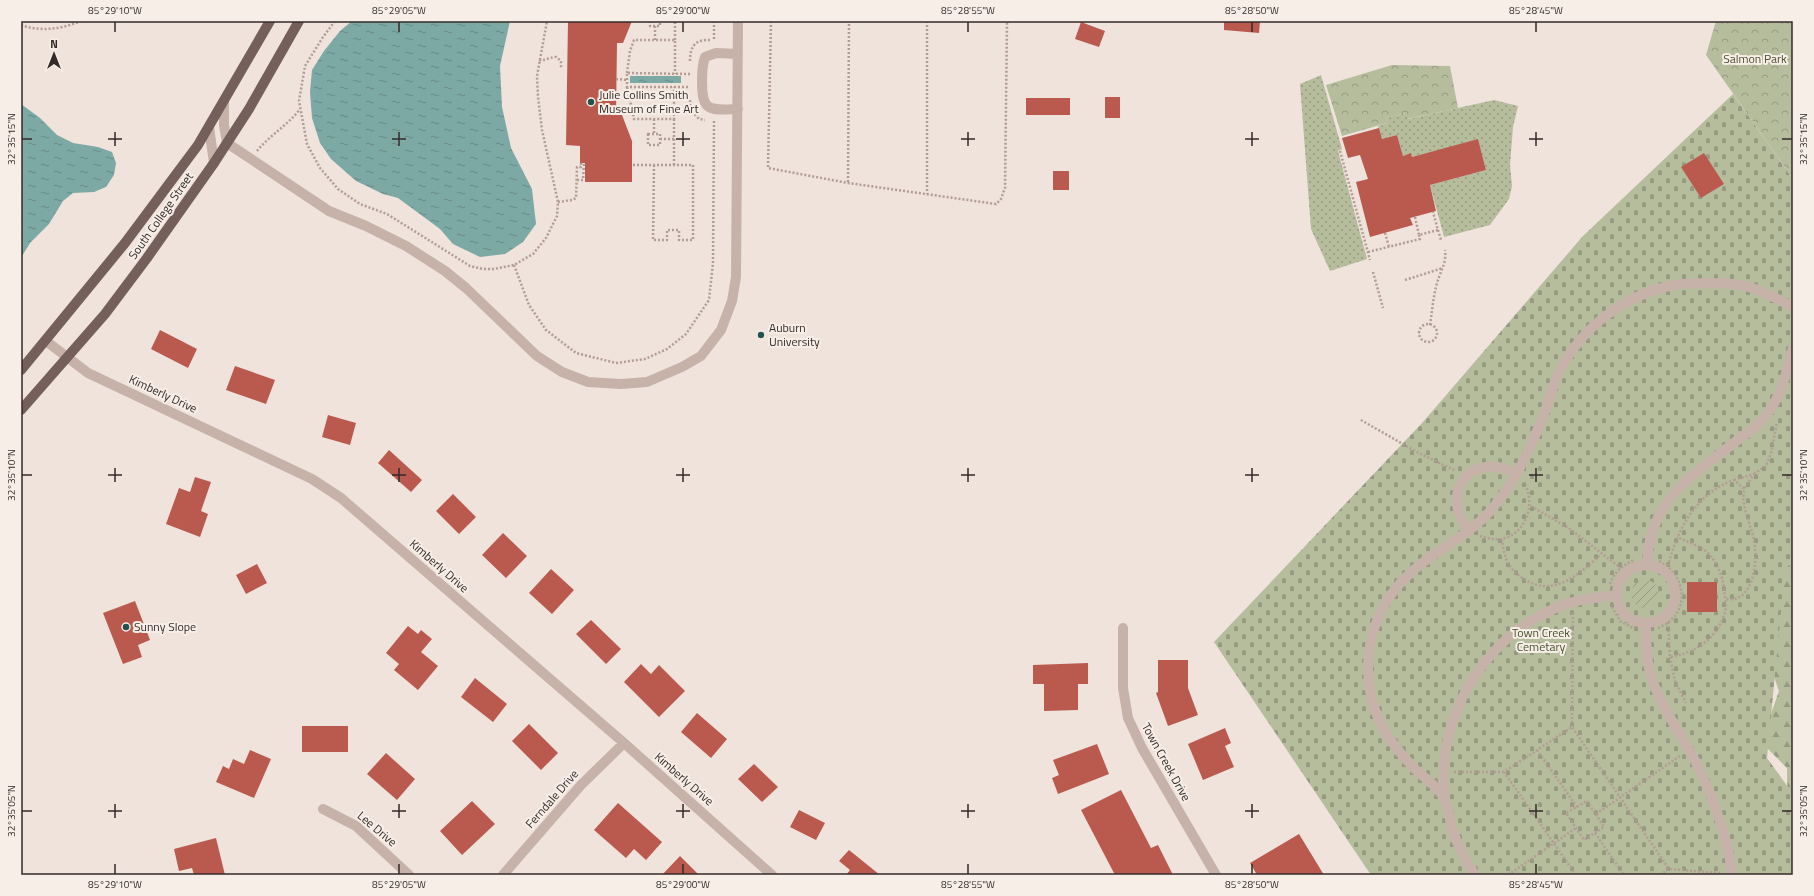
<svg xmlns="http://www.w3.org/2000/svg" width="1814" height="896" viewBox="0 0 1814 896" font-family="'Titillium Web',sans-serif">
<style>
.grass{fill:url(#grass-dots)}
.forest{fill:url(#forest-firs)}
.cemetery{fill:url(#cemetery-stones)}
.park{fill:url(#park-crowns)}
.garden{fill:url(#garden-furrows)}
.water{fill:url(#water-ripples)}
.building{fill:#ba5a4f}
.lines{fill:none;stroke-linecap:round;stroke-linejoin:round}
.path{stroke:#b29c93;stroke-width:2.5;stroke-dasharray:2 2;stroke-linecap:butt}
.minor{stroke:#c6b2a9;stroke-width:10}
.major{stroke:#745f5a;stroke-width:10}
.ticks{fill:none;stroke:#342a28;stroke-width:1.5}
.poi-dot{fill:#22514e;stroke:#f7eee7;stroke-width:1.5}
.labels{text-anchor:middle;stroke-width:4;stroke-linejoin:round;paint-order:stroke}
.park-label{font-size:12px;fill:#48502e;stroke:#f7eee7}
.poi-label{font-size:12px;fill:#342a28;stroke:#f7eee7;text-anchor:start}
.street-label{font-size:12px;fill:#342a28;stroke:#f7eee7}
.neatline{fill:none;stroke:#342a28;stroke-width:1.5}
.ticks-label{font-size:10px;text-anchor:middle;fill:#342a28}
</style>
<defs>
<pattern id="grass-dots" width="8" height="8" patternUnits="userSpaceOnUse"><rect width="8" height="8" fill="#b6bd9d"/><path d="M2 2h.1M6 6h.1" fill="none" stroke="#959a80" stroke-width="1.8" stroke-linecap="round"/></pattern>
<pattern id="forest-firs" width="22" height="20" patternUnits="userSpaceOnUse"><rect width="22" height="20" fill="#b6bd9d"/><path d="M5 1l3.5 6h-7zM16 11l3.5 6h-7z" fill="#959a80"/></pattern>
<pattern id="cemetery-stones" width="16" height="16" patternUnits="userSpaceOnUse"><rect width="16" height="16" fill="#b6bd9d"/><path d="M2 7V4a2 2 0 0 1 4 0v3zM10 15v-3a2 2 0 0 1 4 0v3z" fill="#959a80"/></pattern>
<pattern id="park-crowns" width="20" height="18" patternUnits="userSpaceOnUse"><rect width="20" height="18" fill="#b6bd9d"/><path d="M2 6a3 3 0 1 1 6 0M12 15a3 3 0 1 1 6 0" fill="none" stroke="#959a80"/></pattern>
<pattern id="garden-furrows" width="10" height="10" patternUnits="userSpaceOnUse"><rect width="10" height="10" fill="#b6bd9d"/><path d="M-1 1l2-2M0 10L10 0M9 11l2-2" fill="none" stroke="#959a80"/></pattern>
<pattern id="water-ripples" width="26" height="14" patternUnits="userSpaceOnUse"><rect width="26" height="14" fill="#7da9a5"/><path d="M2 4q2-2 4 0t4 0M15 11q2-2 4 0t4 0" fill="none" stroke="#678a86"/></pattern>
</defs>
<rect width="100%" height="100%" fill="#efe3dc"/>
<path class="grass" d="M1321,75L1342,149L1338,151L1367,259L1330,271L1311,229L1300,84Z
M1494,100L1518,106L1513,127L1510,165L1512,186L1509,199L1490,225L1444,237L1430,185L1486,170L1478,140L1412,157L1411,154L1403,156L1397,135L1382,139L1378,126L1387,123L1386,118L1406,113L1408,119Z"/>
<path class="forest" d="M1793,527V841L1788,836L1787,768L1761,742L1779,691L1759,635Z"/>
<path class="cemetery" d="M1733,94L1793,179V561L1785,569L1767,758L1793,794V875H1371L1214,642L1423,422L1583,236Z"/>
<path class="park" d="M1716,21H1791L1793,24V179L1706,55Z
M1392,65L1450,66L1458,108L1407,119L1406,113L1386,118L1387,123L1342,136L1326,85Z"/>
<path class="garden" d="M1631 594a14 14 0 1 1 28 0a14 14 0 1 1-28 0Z"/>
<path class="water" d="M352,21H510L500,66L502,107L511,148L532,189L536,224L523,242L505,254L480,257L453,244L440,229L398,198L383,194L356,181L331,159L320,143L312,118L310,92L312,70L324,51L340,31Z
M630,76H681V83H630Z
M21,104L40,118L57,135L73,143L98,147L112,152L116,163L114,175L106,187L94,192L73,193L63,201L49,224L30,243L21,258Z"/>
<path class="building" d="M568,21H632L623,43H617L616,115H622L632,141V182H585V163H580V146L566,145Z
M1224,21H1260L1259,33L1224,30Z
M1081,22L1105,31L1099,47L1075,39Z
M1105,97H1120V118H1105Z
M1026,98H1070V115H1026Z
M1379,128L1382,139L1397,135L1403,156L1411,153L1412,157L1478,139L1486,170L1430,185L1436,211L1410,218L1413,225L1370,237L1356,182L1368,179L1360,155L1348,158L1342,138Z
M1704,153L1724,184L1701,198L1681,167Z
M1053,171H1069V190H1053Z
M160,330L197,349L188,368L151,349Z
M235,366L275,380L266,404L226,390Z
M328,415L356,423L350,445L322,437Z
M389,450L422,480L411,492L378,463Z
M195,477L211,482L201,511L208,514L200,537L166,524L179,488L190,492Z
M453,494L476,517L459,534L436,511Z
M503,533L527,556L506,578L482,555Z
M257,564L267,583L246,594L236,575Z
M551,569L574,590L552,614L529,593Z
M1687,582H1717V612H1687Z
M135,601L150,640L138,645L142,657L123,664L103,613Z
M591,620L621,649L606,664L576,634Z
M408,626L418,634L421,630L432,639L421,652L438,666L418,690L394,670L399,664L386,653Z
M1158,660H1188V688L1198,715L1168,726L1156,693L1158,692Z
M1088,663V684H1078V710L1044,711V684H1033V665Z
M641,664L651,674L659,665L685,691L659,717L624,682Z
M475,678L507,704L493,722L461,697Z
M697,713L727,739L711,758L681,732Z
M529,724L558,753L541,770L512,741Z
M302,726H348V752H302Z
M1225,728L1231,743L1225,746L1234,767L1203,780L1188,744Z
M1097,744L1109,774L1058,794L1052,778L1059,775L1053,760Z
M250,750L271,759L254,798L216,782L223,766L229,769L233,759L244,764Z
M386,753L415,779L397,800L367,774Z
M754,764L778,787L762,802L738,779Z
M1121,790L1151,848L1158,845L1173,875H1115L1081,810Z
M472,801L495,824L462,855L440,831Z
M618,803L662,842L646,860L634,849L626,858L594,830Z
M799,810L825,823L816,840L790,827Z
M1299,834L1324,875H1257L1250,863Z
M216,838L225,875H194L192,868L179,871L174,849Z
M849,850L880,875H846L850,870L839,861Z
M680,856L699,875H662Z"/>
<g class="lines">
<path class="path" d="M335,21L323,37L305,66L299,101L307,144L320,168L338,189L360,204L387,214L470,266L483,269H494L514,265L533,254L546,238L557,216L558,202L542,130L538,97L537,76L547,21
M650,21V26H660V21
M714,21V41
M771,21L768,168L848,183L996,204L1001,199L1005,188L1007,21
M927,21V194
M21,25C41,32 62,29 81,21
M655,26V40
M675,40V21
M539,60C546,61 550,57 556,57L561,61V68
M690,61C690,45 696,39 712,40
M627,73L630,51L634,40H675V74
M690,74L627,73V87H690
M616,79L627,80
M627,87L634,119H674V87
M690,100V109L699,119L705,120
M654,119V134
M648,134H660V145H648Z
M660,139H674
M257,151C270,135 288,125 300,109
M1340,151L1370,260
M633,165H693V240H679V230H667V240H653L654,165
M674,165V119
M577,180H583L584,163
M848,182L849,21
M558,202L572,200L576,198L577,167H581V163
M1415,217L1419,235L1438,230L1433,212
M1438,230L1441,240
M1385,233L1389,247
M1368,252L1420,239L1419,235
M514,265L529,305L546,330L576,353L616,363L645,359L667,349L686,334L709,300L713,263L714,121
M1373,272L1383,308
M1405,280L1443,268
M1419 333a9 9 0 1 1 18 0a9 9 0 1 1-18 0Z
M1430,325C1432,312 1433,299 1436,287C1439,273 1447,264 1445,250
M1361,420L1415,451L1456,471
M1754,474L1766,466L1771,453L1777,422
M1734,480L1754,474L1744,489
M1531,506L1570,529L1621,568
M1480,536C1487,538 1494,540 1501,539C1527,534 1536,503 1524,482
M1502,539C1503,546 1504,555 1508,563C1514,575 1534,588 1549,586C1569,584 1588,567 1601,554
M1668,566C1677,530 1696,493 1734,480L1744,489C1741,507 1750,522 1754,540C1757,556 1756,591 1737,598C1734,600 1728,599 1725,599
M1610,584C1614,572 1623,565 1634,560
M1612,607L1620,621L1635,629
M1668,622L1670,657C1694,653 1716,640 1724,615C1727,608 1725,598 1724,590C1723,576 1717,562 1707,552C1698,545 1687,542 1677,537
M1658,628C1691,615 1688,577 1659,561
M1670,657L1675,681L1686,703
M1572,727L1573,613
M1537,750L1577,807
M1454,772H1504
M1587,801L1604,827L1584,840L1566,813Z
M1596,814L1680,756
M1595,833L1624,875
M1508,875L1576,828
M1576,875L1504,772L1572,727L1669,869
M1660,875L1669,869L1720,873"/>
<path class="minor" d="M224,101V125L227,143L329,211L366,226L406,246L445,271L466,288L537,356L562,372L588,382L621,384L647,382L682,367L701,356L721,330L732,301L736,277L738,21
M738,109C710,110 702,113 702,81C702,73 702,65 705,57L716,53L738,54
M209,127L214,163
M46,341L88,373L312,479L341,498L624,743L772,875
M1469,530C1437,491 1474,449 1517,474
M1647,565C1649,499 1692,476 1739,439C1746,434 1754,429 1760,422C1780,403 1786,374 1793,348
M1617 594a29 29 0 1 1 58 0a29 29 0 1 1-58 0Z
M1646,623C1646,643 1646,666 1654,685C1664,710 1679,732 1692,755C1709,786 1729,839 1732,875
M1123,628V688L1128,718L1142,748L1216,875
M1444,797C1444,785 1443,774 1444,763C1451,692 1498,628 1566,604C1581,599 1600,597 1617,595
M323,809L356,826L409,875
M503,875L581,785L624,743
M1475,875C1465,860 1457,845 1452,828C1449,818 1449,806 1444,798C1440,789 1424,777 1416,770C1386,740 1367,709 1368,665C1370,620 1389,587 1425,561C1447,545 1473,531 1491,510C1515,483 1531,448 1544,414C1549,400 1553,385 1559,372C1582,327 1624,295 1674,285C1684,283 1695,284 1705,283C1718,283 1736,283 1749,287C1764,292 1779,300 1793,306"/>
<path class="major" d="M21,370L125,243L198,145L270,21
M21,410L105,314L147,258L214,163L249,109L299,21"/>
</g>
<path class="ticks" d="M115,22V32M399,22V32M683,22V32M968,22V32M1252,22V32M1536,22V32M115,132V146M399,132V146M683,132V146M968,132V146M1252,132V146M1536,132V146M22,139H32M108,139H122M392,139H406M676,139H690M961,139H975M1245,139H1259M1529,139H1543M1782,139H1792M115,468V482M399,468V482M683,468V482M968,468V482M1252,468V482M1536,468V482M22,475H32M108,475H122M392,475H406M676,475H690M961,475H975M1245,475H1259M1529,475H1543M1782,475H1792M115,804V818M399,804V818M683,804V818M968,804V818M1252,804V818M1536,804V818M22,811H32M108,811H122M392,811H406M676,811H690M961,811H975M1245,811H1259M1529,811H1543M1782,811H1792M115,864V874M399,864V874M683,864V874M968,864V874M1252,864V874M1536,864V874"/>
<g class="poi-dot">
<circle cx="591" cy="102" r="4"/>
<circle cx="761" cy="335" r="4"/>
<circle cx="126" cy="627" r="4"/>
</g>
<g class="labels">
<g class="park-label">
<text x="1755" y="63">Salmon Park</text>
<text x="1541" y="637">Town Creek<tspan x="1541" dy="14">Cemetary</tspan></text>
</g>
<g class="poi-label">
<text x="599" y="99">Julie Collins Smith<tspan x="599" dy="14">Museum of Fine Art</tspan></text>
<text x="769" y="332">Auburn<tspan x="769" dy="14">University</tspan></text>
<text x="134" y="631">Sunny Slope</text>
</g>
<g class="street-label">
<text transform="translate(161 216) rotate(-55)" y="4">South College Street</text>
<text transform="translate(163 394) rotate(25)" y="4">Kimberly Drive</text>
<text transform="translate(439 566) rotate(41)" y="4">Kimberly Drive</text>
<text transform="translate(1166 762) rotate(61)" y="4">Town Creek Drive</text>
<text transform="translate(684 779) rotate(41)" y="4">Kimberly Drive</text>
<text transform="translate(552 799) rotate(-49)" y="4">Ferndale Drive</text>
<text transform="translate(377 829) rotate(40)" y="4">Lee Drive</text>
</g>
</g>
<rect width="1814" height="896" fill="none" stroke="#f7eee7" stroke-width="44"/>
<g transform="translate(54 54)" stroke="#f7eee7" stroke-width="3" paint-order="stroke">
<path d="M0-3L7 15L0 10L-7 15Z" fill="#342a28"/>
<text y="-6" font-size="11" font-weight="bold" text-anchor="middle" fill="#342a28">N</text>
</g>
<rect x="22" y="22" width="1770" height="852" class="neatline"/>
<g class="ticks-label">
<text x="115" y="14">85°29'10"W</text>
<text x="399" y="14">85°29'05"W</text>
<text x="683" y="14">85°29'00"W</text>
<text x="968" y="14">85°28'55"W</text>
<text x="1252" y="14">85°28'50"W</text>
<text x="1536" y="14">85°28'45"W</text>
<text transform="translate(11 139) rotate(-90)" y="4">32°35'15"N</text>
<text transform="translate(1803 139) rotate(-90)" y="4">32°35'15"N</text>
<text transform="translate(11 475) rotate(-90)" y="4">32°35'10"N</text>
<text transform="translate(1803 475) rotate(-90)" y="4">32°35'10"N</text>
<text transform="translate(11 811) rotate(-90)" y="4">32°35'05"N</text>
<text transform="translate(1803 811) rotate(-90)" y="4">32°35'05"N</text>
<text x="115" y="888">85°29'10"W</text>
<text x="399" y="888">85°29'05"W</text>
<text x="683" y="888">85°29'00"W</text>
<text x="968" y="888">85°28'55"W</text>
<text x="1252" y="888">85°28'50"W</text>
<text x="1536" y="888">85°28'45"W</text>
</g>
</svg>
